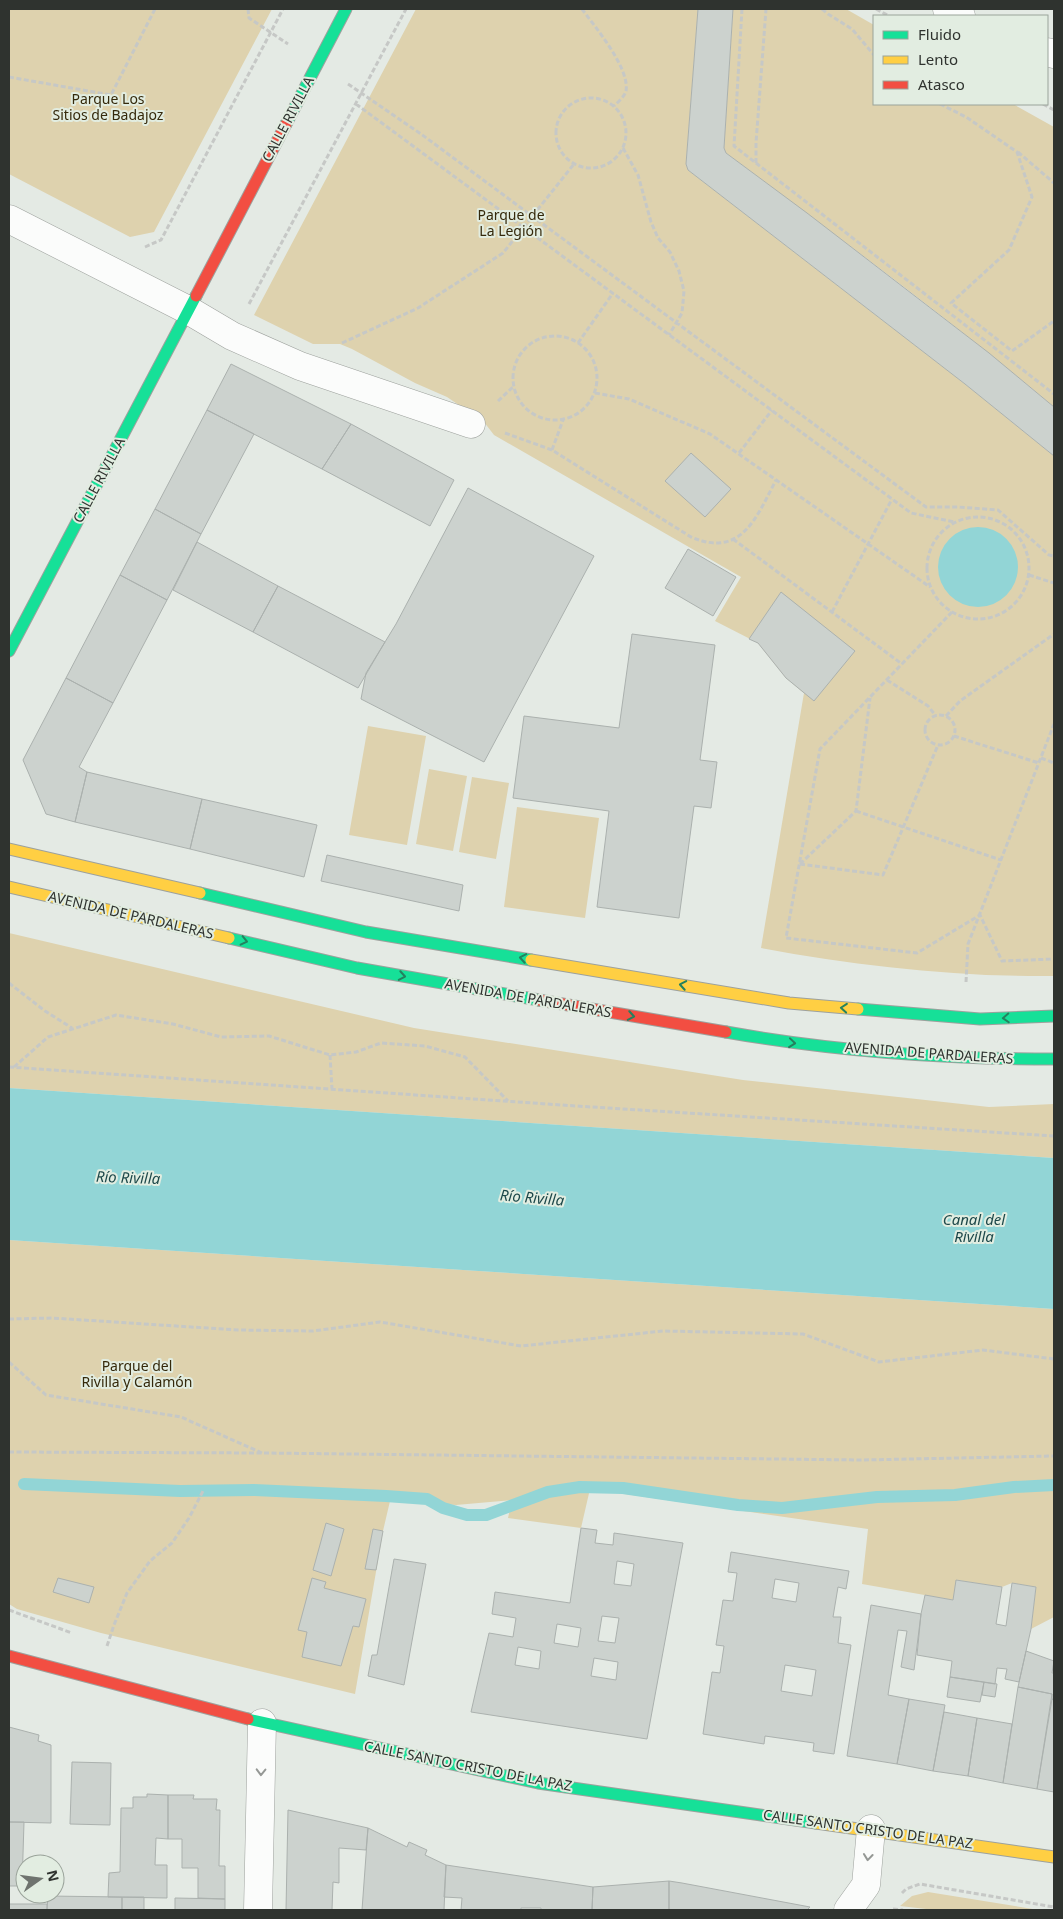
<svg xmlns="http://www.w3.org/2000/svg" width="1063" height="1919" viewBox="0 0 1063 1919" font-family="'Noto Sans',sans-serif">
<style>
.green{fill:#ded2ae}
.water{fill:#92d5d6}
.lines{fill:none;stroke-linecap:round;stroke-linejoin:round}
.stream{stroke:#92d5d6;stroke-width:12}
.building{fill:#ccd2ce;stroke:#abb1ae;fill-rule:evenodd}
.street-casing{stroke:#9da19d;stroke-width:29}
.fast-casing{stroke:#9da19d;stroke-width:13}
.slow-casing{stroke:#9da19d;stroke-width:13}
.jam-casing{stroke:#9da19d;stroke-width:13}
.path{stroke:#c6c8c6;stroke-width:3;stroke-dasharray:5 2.5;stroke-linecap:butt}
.street{stroke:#fbfcfb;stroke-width:28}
.fast{stroke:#16e098;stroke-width:11}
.slow{stroke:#ffcf43;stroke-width:11}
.jam{stroke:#f24e42;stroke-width:11}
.oneway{stroke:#24815e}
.oneway2{stroke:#959895}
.labels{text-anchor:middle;stroke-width:4;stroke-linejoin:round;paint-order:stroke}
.park-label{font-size:14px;fill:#35290b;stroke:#e2ede1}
.street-label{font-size:14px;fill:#2f332f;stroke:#e2ede1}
.water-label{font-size:15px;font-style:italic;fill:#1d484a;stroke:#e2ede1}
</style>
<rect width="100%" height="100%" fill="#e4eae4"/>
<path class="green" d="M9,9H272L154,232L130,237L9,174Z
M416,9H698L686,164L688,170L965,384L1054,456V976C956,977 858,966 761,948L804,693L786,678L758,643L715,621L741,577L494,435L484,422L447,397L415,383L352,349L340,344H313L254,315Z
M733,9H846L874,25V104H1013L1054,127V407C948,318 837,236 726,153L724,148Z
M368,726L426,736L407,845L349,835Z
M429,769L467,776L453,851L416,844Z
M472,777L509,783L496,859L459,852Z
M517,807L599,818L585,918L504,907Z
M9,933L414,1028L743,1080L989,1107L1054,1104V1158L9,1088Z
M9,1240L1054,1309V1617L1031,1629L1036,1587L1012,1583L1002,1587L957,1580L953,1600L862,1584L868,1529L590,1489L581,1528L508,1518L512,1500L456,1505L390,1501L383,1531L355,1694L101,1633L17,1609L9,1604Z
M928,1892L1039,1910H935L900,1906L912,1896Z"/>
<path class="water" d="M938 567a40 40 0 1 1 80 0a40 40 0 1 1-80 0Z
M9,1088L1054,1158V1309L9,1240Z"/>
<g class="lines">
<path class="stream" d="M24,1484L180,1491L254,1490L386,1496L427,1499L443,1508L467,1515H486L548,1492L580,1487L623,1488L738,1505L782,1508L877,1497L955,1495L1014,1487L1054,1485"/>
</g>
<path class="building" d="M698,9H733L724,148L726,153L807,213L989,353L1054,407V456L965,384L688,170L686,164Z
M231,364L351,424L322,469L207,410Z
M207,410L254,434L201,534L155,509Z
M351,424L454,480L430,526L322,469Z
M691,453L731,489L705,517L665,481Z
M468,488L594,556L484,762L361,699L366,673L396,624Z
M155,509L201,534L167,600L120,575Z
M197,542L278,586L253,632L173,590Z
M688,549L736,577L713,616L665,588Z
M120,575L167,600L113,703L66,678Z
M278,586L385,642L358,688L253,632Z
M781,592L855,651L814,701L786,678L758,643L749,639Z
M632,634L715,645L700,760L717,762L711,808L694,806L679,918L597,907L609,811L513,798L524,716L619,728Z
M66,678L113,703L79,767L87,772L75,822L46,814L23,760Z
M87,772L202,799L190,849L75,822Z
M202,799L317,825L304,877L190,849Z
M327,855L463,885L459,911L321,881Z
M326,1523L344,1529L331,1576L313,1570Z
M581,1528L597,1530L595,1543L613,1545L614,1533L683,1543L647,1739L471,1712L489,1633L513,1637L516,1618L492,1614L495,1592L570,1603ZM617,1561L634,1564L631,1586L614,1584ZM602,1616L619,1618L615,1643L598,1641ZM557,1624L581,1628L578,1647L554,1643ZM518,1647L541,1651L539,1669L515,1665ZM594,1658L618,1662L616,1680L591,1676Z
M373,1529L383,1531L376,1570L365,1569Z
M731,1552L849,1571L846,1589L838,1587L833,1617H841L838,1643L851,1645L834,1754L813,1751L814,1743L765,1736L764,1744L703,1734L712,1672L720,1673L724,1646L716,1645L723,1600L733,1601L737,1573L728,1572ZM775,1579L799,1583L796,1602L772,1598ZM785,1665L816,1670L812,1696L781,1691Z
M394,1559L426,1564L404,1685L368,1676L372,1655H377Z
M58,1578L94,1587L89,1603L53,1592Z
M312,1578L326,1582L324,1588L366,1599L359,1627L353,1626L341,1666L302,1657L307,1632L298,1630Z
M956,1580L1002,1587L996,1624L1006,1626L1012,1583L1036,1587L1031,1629L1019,1682L1005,1679L1007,1669L997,1668L995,1684L950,1677L952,1661L917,1655L921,1614L925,1595L953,1600Z
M871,1605L921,1614L914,1670L901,1667L907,1631L898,1630L888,1695L909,1699L897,1764L847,1756Z
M1026,1651L1054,1661L1052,1673H1054V1700L1052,1699V1694L1018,1687Z
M950,1677L984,1682L980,1702L947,1697Z
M984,1682L997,1684L995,1697L982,1695Z
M1018,1687L1052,1694L1037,1789L1003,1783Z
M909,1699L945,1705L933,1771L897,1764Z
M1052,1699L1054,1700V1792L1037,1789Z
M944,1712L977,1718L968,1776L933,1771Z
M977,1718L1012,1724L1003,1783L968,1776Z
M9,1727L39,1735L38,1741L51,1745V1823L9,1822Z
M72,1762L111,1763L110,1825L70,1824Z
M147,1794L168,1795V1839L156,1838L155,1865H167V1898L108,1897L109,1873L120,1872L121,1808H133V1797H147Z
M168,1795H194L193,1799H217L216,1810H220L219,1866H225V1899L198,1898V1868H182V1839H168Z
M288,1810L368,1828L366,1850L339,1848V1883L333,1882L332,1910H286Z
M9,1822H24L22,1886H9Z
M368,1828L407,1847L409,1842L427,1850L425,1855L446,1865L444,1910H362Z
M446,1865L593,1887L592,1910H541V1908H521V1910H461L462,1898L444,1897Z
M669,1881V1910H592L593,1887Z
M669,1881L682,1883L810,1907L807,1910H669Z
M48,1896L122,1897V1910H47Z
M122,1897H144V1910H122Z
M175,1898L225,1899V1910H175Z
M9,1904H47V1910H9Z"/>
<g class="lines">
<g class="street-casing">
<path id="street" d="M947,9L961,16
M1047,52L1054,54
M9,219L188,310L232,336L300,366L471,424
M258,1910L262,1723
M848,1910L866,1885L871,1829"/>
</g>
<g class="fast-casing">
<path id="fast" d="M286,124L346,9
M9,651L196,296
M200,893L366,932L531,960
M229,938L357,968L539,1000
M858,1009L980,1019L1054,1016
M726,1032C833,1051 945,1059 1054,1059
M248,1719L538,1783L816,1823"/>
</g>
<g class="slow-casing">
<path id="slow" d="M9,849L200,893
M9,887L229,938
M531,960L789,1003L858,1009
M816,1823L1054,1857"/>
</g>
<g class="jam-casing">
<path id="jam" d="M196,296L286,124
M539,1000L726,1032
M9,1656L248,1719"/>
</g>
<path class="path" d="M248,9L249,18L288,44
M582,9C595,27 630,68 626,91C625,96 618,102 614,106
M742,9L734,146L1054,394
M822,9L828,14L852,29L874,55
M876,9L889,16
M9,77L111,95L155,9
M348,84L421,134L926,507H958L998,510L1049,555L1054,556
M556 133a35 35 0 1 1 70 0a35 35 0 1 1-70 0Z
M356,104L911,513L954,522
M940,104L966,117L1017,152L1032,197L1009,250L951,303L1012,351L1054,321
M1043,104L1054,110
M623,148L638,175L651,222L658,238L670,252L679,271L684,291L682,313L669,335
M1018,152L1054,183
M756,163V143L766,9
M145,247L161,240L283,9
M249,304L406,9
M513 378a42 42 0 1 1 84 0a42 42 0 1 1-84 0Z
M342,343L418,308L503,253L574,164
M578,343L613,293
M595,393L629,399L710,434L930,587
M498,401L514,386
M505,433L552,450L691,537C742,559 757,516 776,480
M552,450L563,420
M739,453L772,410
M927 568a51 51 0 1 1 102 0a51 51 0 1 1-102 0Z
M733,539L902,664
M1029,575L1054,583
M832,612L892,499
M952,612L820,749L786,938L917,953L980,915L1002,961L1054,959
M887,680L928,706L936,716
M925 730a15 15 0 1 1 30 0a15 15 0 1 1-30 0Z
M946,716L960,701L1054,634
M954,736L1039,763
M1041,758L1054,763
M856,811L1001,860
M800,864L883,875L938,745
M800,864L856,811L870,698
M966,982L968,944L1054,724
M9,983L45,1011L72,1028
M330,1055L332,1089
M9,1067L576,1106L1054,1136
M14,1067L48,1037L116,1015L173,1024L221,1037L269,1036L330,1055L356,1052L381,1043L425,1046L465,1057L508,1101
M9,1319L52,1318L238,1330L313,1331L380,1322L521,1346L663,1331L803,1334L879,1362L983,1350L1054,1359
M9,1362L46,1395L181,1417L262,1453
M9,1452L264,1453L862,1460L1054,1456
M9,1610L72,1633
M107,1646L114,1625L127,1593L150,1561L172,1543L189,1518L203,1491
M902,1893L906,1889L920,1884L1054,1907
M893,1909L903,1910"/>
<use href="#street" class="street"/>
<use href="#fast" class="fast"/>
<use href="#slow" class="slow"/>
<use href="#jam" class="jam"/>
</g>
<defs><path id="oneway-chevron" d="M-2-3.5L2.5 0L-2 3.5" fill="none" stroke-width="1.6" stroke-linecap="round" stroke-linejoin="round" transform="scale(1.25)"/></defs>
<g class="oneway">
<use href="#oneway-chevron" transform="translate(244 941) rotate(13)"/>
<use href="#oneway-chevron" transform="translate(523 958) rotate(-170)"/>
<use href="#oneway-chevron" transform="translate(402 976) rotate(10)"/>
<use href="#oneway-chevron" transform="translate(683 985) rotate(-170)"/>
<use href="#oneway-chevron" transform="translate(844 1008) rotate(-175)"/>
<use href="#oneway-chevron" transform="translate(631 1016) rotate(10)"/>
<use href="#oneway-chevron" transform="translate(1006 1018) rotate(177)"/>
<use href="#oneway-chevron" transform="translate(792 1043) rotate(6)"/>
</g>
<g class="oneway2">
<use href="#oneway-chevron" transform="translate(261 1772) rotate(91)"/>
<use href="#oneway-chevron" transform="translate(868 1857) rotate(96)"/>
</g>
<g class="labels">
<g class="park-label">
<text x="108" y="104">Parque Los<tspan x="108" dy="16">Sitios de Badajoz</tspan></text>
<text x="511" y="220">Parque de<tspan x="511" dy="16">La Legión</tspan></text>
<text x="137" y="1371">Parque del<tspan x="137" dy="16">Rivilla y Calamón</tspan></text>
</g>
<g class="street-label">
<text transform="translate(288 119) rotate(-62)" y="5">CALLE RIVILLA</text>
<text transform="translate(99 480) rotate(-62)" y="5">CALLE RIVILLA</text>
<text transform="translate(131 915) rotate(13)" y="5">AVENIDA DE PARDALERAS</text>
<text transform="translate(528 998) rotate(10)" y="5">AVENIDA DE PARDALERAS</text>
<text transform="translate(929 1053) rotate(4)" y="5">AVENIDA DE PARDALERAS</text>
<text transform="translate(468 1766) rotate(11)" y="5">CALLE SANTO CRISTO DE LA PAZ</text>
<text transform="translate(868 1829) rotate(8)" y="5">CALLE SANTO CRISTO DE LA PAZ</text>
</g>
<g class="water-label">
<text transform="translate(128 1178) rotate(2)" y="5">Río Rivilla</text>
<text transform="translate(532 1198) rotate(5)" y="5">Río Rivilla</text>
<text x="974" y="1225">Canal del<tspan x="974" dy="17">Rivilla</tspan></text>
</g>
</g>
<rect width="1063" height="1919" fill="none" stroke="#2f332f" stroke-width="20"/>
<rect x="873" y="15" width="175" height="90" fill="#e2ede1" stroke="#9aa39a"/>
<rect x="883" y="31" width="25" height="8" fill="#16e098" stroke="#9aa39a"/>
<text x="918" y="40" font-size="15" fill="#2f332f">Fluido</text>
<rect x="883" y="56" width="25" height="8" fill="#ffcf43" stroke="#9aa39a"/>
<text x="918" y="65" font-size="15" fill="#2f332f">Lento</text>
<rect x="883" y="81" width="25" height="8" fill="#f24e42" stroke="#9aa39a"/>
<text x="918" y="90" font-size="15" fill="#2f332f">Atasco</text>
<g transform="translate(40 1879) rotate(76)"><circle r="24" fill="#e2ede1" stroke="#9aa39a"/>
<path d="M0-4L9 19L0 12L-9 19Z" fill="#6e736e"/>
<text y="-8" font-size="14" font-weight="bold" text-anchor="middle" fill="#2f332f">N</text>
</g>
</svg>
